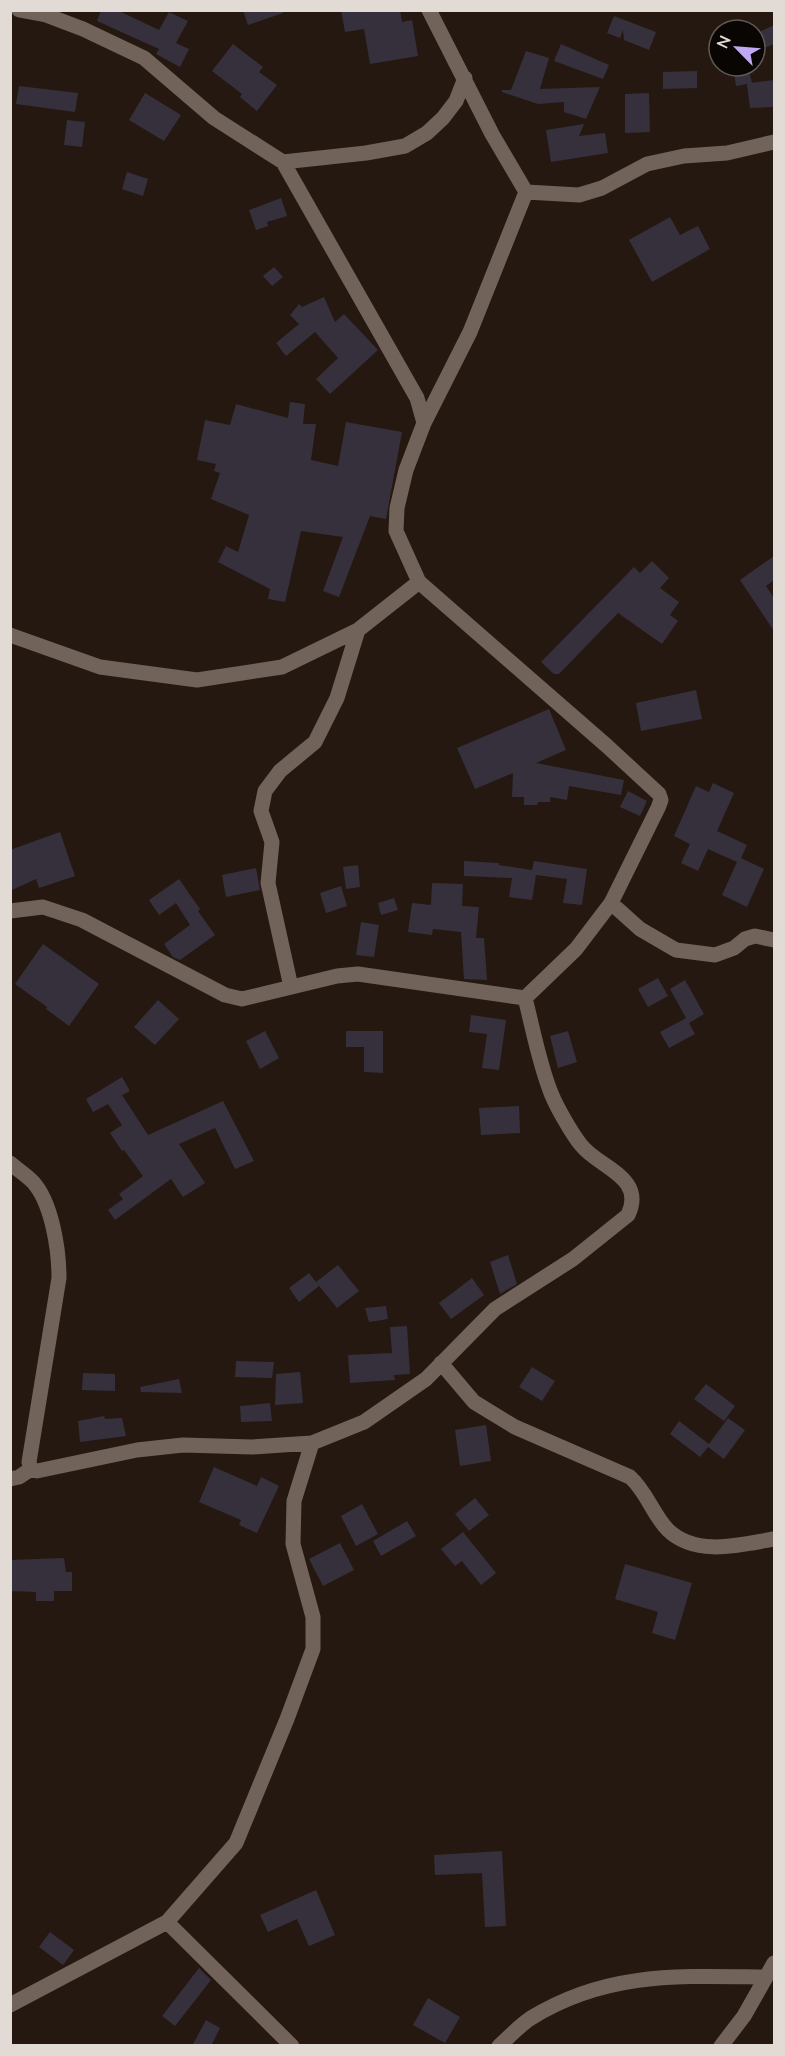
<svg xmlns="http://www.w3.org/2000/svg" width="785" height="2056" viewBox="0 0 785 2056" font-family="Mulish,sans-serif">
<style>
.building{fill:#36303d}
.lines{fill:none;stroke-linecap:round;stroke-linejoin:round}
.minor{stroke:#716359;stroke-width:15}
</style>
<rect width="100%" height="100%" fill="#241810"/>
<path class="building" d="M101,10H117L159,30L169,12L188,21L176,43L189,49L180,67L156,54L159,49L97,21Z
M243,10H283V13L248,25Z
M341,10H400L402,22L412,20L418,56L370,64L364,29L345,32Z
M614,16L656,32L649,50L624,40L623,30L620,38L607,33Z
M774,25V44L755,52V34Z
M233,44L263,67L259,72L277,85L257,111L240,97L242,94L212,71Z
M561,44L609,65L603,79L554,61Z
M526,51L549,58L540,89L600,87L586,119L564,112V102L538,104L502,92V90H511Z
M733,66H748L752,83H749L774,80V107L750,108L747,84L736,86Z
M697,71V88L663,89V72Z
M19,86L78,93L75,112L16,104Z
M145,93L181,115L164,141L129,120Z
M649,93L650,132L625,133V94Z
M67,120L85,122L82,147L64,145Z
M584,124L579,136L605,133L608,153L551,162L546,130Z
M127,172L148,179L143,196L122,189Z
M281,198L287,216L267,222L268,226L256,230L249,210Z
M670,217L680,235L698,226L710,249L652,282L629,240Z
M274,267L283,277L272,286L263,276Z
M324,297L335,322L344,314L378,350L330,394L316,379L338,358L315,332L286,356L276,343L299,324L290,315L299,304L302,307Z
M290,402L305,404L303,424H316L311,460L338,466L346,422L402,432L386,519L370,516L339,597L323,591L343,537L301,531L285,602L268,599L270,589L218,562L226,546L238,552L249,515L211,499L220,473L214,471L216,464L197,460L205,420L230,425L236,404L288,418Z
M774,556V580L766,586L774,598V631L740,580Z
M652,561L669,578L660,588L679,602L670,615L678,621L662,644L618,613L559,674H554L541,662L634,567L640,573Z
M696,690L702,719L641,731L636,703Z
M549,709L566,750L536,763L624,780L621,795L569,786L567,800L550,797V802H538L537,805H524V797H512L513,773L475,789L457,748Z
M713,783L734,793L717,831L747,845L741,858L764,869L747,907L722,895L737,862L708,849L698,871L681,863L690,844L674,836L696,786L709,792Z
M628,791L647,801L640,816L620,807Z
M60,832L75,876L39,888L36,879L10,891V850Z
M464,861L499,863V865L532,870L534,861L587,869L582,905L563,903L567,879L536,875L532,900L509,897L512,878L464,876Z
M358,865L360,887L346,889L343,867Z
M256,868L260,890L226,897L222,875Z
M179,879L200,909L198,911L215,935L180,960L173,957L164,944L190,925L176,903L159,915L149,900Z
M432,883L463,884L462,906L479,907L476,938H484L487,980L464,979L461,932L433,929L432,935L408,932L412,903L431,905Z
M341,886L347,906L326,913L320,893Z
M394,898L398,910L381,915L378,903Z
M361,922L379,925L374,957L356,955Z
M43,944L99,984L69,1026L46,1009L47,1007L15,984Z
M658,978L668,996L648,1007L638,989Z
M685,980L704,1014L689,1023L695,1034L669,1048L660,1032L686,1018L670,989Z
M158,1000L179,1019L155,1045L134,1027Z
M471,1015L506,1020L499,1070L482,1068L487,1034L469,1032Z
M265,1031L279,1058L260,1069L246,1041Z
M346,1031H383V1073L364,1072V1047H346Z
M568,1031L577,1062L558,1068L550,1036Z
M122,1077L130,1091L122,1095L148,1135L223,1101L254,1161L235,1169L215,1128L179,1144L205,1183L183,1197L171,1179L115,1220L108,1210L123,1199L119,1194L143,1176L124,1150L122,1151L110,1133L122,1125L108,1104L93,1112L86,1099Z
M519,1106L520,1133L481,1135L479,1108Z
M508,1255L517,1284L500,1294L490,1262Z
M338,1265L359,1291L337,1308L316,1282Z
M309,1273L319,1286L299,1302L289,1288Z
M472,1278L484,1295L451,1319L439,1303Z
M386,1306L388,1319L369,1322L365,1308Z
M407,1326L410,1374L394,1375L395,1380L350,1383L348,1355L392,1353L390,1327Z
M236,1361L274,1362L272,1378L235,1377Z
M532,1367L555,1381L542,1401L519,1387Z
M300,1372L303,1403L275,1405L276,1374Z
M83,1373L115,1374V1391L82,1390Z
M179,1379L182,1393L141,1392L140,1387Z
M706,1384L735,1406L724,1421L694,1399Z
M270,1403L272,1421L241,1422L240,1406Z
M104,1416L105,1419L122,1418L126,1436L80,1442L78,1421Z
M728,1418L745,1430L724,1459L708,1447L700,1457L670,1434L679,1421L709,1444Z
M486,1425L491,1461L460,1466L455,1430Z
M214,1467L257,1486L261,1477L279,1486L257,1533L239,1525L241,1520L199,1502Z
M475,1498L489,1515L469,1531L455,1514Z
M362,1504L378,1534L356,1546L341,1516Z
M407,1521L416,1536L381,1556L373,1541Z
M463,1532L496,1573L481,1585L462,1561L455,1566L441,1549Z
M340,1543L354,1570L323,1586L309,1559Z
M64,1558L66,1572H72V1591H54V1601H36V1592L10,1591V1560Z
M625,1564L692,1583L675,1640L652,1633L658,1612L615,1599Z
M502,1851L506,1926L485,1927L482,1873L435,1875L434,1855Z
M316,1890L335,1935L309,1946L297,1919L268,1932L260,1915Z
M50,1932L74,1950L63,1965L39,1947Z
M199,1968L211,1980L175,2026L162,2016Z
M428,1998L460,2017L445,2043L413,2025Z
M206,2020L220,2028L211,2046H192Z"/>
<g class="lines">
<path class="minor" d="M19,10L46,15L83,29L144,58L214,118L283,162L366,153L405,146L427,133L443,118L456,101L465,78
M283,162L417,398L424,423
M526,192L579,195L602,188L647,164L684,156L727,153L774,142
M10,635L100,667L197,680L282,667L358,630L419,582
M611,903L640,929L676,950L715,955L734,948L745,939L755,936L774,940
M10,911L43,907L82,920L225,995L242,999L337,976L358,974L525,998
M291,987L268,883L272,842L261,811L265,791L280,771L315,742L337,698L358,630
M10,1163C18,1170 26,1175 33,1182C52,1203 59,1250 59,1278L29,1462L31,1469L37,1471L137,1450L183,1445L252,1447L312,1443
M441,1363L474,1402L515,1427L630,1477C647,1492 653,1515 668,1530C696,1557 740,1545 774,1539
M10,1479L19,1477L31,1469
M167,1922L292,2046
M10,2005L167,1922L236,1843L287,1719L313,1649V1617L293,1544L294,1501L312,1443L364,1422L426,1379L495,1309L573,1259L628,1215C646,1177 599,1168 581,1145C572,1134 556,1106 551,1093C539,1063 533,1029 525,998L576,949L611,903L658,808L661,800L659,794L607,746L419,582L396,531L397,508L406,470L424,423L470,332L526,192L492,134L429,10
M499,2046C509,2037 519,2026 531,2018C607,1971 681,1976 766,1977
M721,2046L744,2016L774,1963"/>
</g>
<rect width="785" height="2056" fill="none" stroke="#e2dad4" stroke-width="24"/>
<g transform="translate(737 48) rotate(295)"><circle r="28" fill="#090503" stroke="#605a57" stroke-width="1.5"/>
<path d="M0-4.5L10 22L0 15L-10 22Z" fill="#bfa9f4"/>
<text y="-9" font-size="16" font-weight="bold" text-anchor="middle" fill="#e2dad4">N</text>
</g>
</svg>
